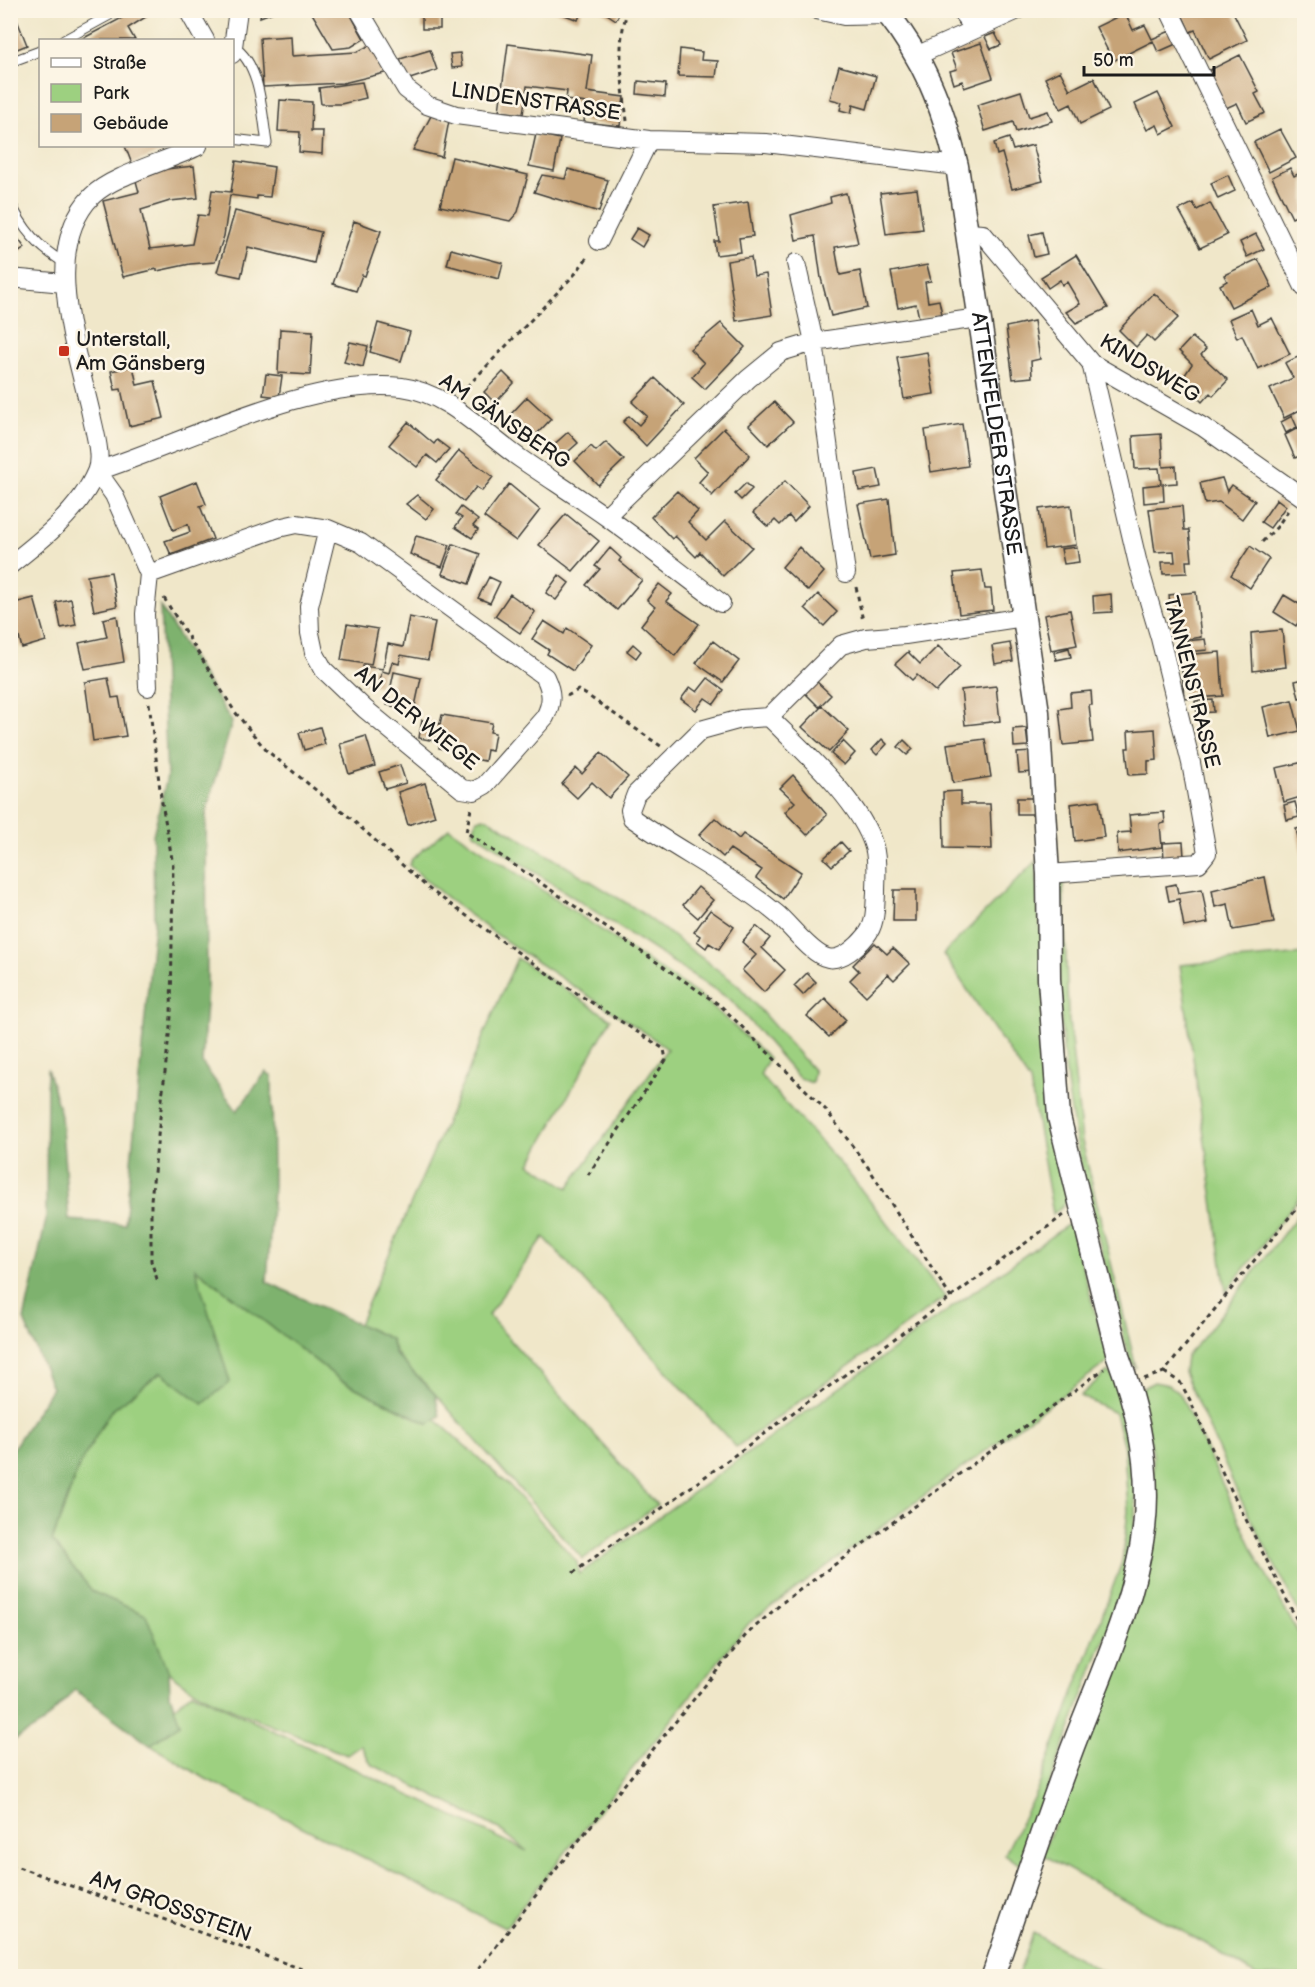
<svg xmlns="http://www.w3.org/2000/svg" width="1315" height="1987" viewBox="0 0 1315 1987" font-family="'Balsamiq Sans',sans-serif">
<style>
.green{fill:#9dd080;stroke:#5c764e;stroke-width:1.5}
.forest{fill:#7eb26e;stroke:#4d6745;stroke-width:1.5}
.building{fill:#c6a377}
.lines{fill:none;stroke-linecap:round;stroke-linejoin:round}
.service-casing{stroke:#3c3a36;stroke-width:11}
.minor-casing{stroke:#3c3a36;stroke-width:20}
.tertiary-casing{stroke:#3c3a36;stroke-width:25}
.path{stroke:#3c3a36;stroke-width:3;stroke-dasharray:4.5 4.5;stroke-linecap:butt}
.service{stroke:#fff;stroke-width:9}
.minor{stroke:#fff;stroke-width:18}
.tertiary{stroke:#fff;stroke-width:22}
.poi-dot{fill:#c8321e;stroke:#fcf5e5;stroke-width:2}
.labels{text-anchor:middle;stroke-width:5;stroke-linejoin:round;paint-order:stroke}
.street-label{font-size:21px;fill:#1c1c1c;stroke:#fcf5e5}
.poi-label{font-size:21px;fill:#1c1c1c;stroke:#fcf5e5;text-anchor:start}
</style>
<rect width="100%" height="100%" fill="#fcf5e5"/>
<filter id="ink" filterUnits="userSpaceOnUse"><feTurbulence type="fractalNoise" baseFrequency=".0167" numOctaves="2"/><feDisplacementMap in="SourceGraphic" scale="12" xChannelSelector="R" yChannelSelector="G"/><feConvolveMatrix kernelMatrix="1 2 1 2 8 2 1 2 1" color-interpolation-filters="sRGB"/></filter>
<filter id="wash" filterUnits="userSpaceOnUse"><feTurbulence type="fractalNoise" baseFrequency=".008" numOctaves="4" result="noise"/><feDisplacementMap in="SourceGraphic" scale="24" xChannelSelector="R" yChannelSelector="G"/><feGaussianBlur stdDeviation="1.35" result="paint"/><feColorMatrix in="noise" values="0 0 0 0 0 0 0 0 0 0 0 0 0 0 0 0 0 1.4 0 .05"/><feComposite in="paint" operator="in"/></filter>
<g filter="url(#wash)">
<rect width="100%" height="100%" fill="#f0e7c9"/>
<path class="green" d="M487,818L638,910L738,985L814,1071L812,1083L799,1078L731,1000L473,832L477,819Z
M449,828L703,998L769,1058L760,1075L845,1169L945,1297L736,1447L544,1237L488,1315L657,1505L583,1559C533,1505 484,1450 436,1395C419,1377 397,1364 391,1339L359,1324L517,958L611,1019L530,1164L568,1188L667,1049C644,1030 623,1019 599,1003C534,960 466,918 409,865L412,859Z
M1036,861L1049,1069L1069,1200L1053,1214L1030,1082L943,954Z
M1063,881L1068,1012L1082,1141L1136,1368L1130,1361C1112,1289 1091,1217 1077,1144C1060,1059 1057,972 1056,885Z
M1304,954V1191L1226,1292L1180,965Z
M1304,1207V1622L1238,1494L1184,1372L1186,1356L1202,1339Z
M1070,1223L1109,1361L749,1623L505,1928L206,1779L150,1745L180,1724L174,1708L192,1692L527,1851L499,1829L371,1764L361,1745L347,1755C313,1741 187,1697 169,1671C158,1656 153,1632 146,1615L93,1592L52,1542L79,1466L110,1412L161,1372L203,1404L194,1267L342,1381L428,1424L435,1419L511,1487L577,1562L579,1574Z
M1108,1371C1142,1407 1139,1527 1128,1574C1120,1606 1104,1638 1093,1668C1068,1734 1044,1799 1020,1865L1005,1854L1038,1788L1122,1562L1128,1511L1124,1447L1115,1413L1080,1396Z
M1154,1382L1169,1385L1180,1394L1259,1562L1304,1644V1976H1257L1206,1944L1042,1855L1144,1588L1155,1517L1153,1454L1141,1389Z
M1033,1933L1110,1976H1018Z"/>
<path class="forest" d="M160,606L232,722L206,813L207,987L202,1063L237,1111L266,1072L272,1076L273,1189L267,1282L391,1339L395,1354L435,1394L440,1416L429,1424L342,1381L195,1268L230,1382L203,1404L161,1372L110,1412L79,1466L52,1541L93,1592L146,1615L169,1672L170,1695L180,1724L150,1745L75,1690L42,1724L11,1742V1452L52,1388L24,1320L46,1220L47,1068L61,1116L69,1220L125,1224L154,924L153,835L167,777Z"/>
<g id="blocks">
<path class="building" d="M127,10H157L128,28L135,40H80L122,18L120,15Z
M261,10H276V11L260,17Z
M310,10H348L364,39L351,47L333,49Z
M422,10H440V29H422Z
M552,10H582L578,20Z
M601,10H621L616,20Z
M1180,10H1232L1247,40L1209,59L1195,30L1190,32Z
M1125,13L1133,30L1145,25L1152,39L1170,31L1176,44L1158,52L1153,41L1113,61L1096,27Z
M17,20L27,45L10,52V23Z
M995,33L1001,45L991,49L985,37Z
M291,36L292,56L357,52L372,44L389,72L343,83L263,87L260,38Z
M981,43L993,78L964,88L962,81L954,84L950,71L957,69L951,53Z
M508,44L592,55L587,92L624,97L620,126L584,122L586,103L566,100L567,91L527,86L523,114L499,111Z
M680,49L702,52L701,60L718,61L716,77L678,76Z
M430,50L437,70L407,80L400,59Z
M460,53L462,67L452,68L450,54Z
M1240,55L1259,92L1255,94L1265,113L1246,122L1237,103L1226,108L1208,71Z
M839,66L876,76L867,109L853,105L851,113L840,110L842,102L830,99Z
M1060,71L1070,90L1094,78L1109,110L1080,124L1071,104L1061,109L1045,78Z
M638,81L666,84L665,97L637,94Z
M362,82L366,98L341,104H321L319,88Z
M1021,91L1029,117L1048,111L1052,121L1016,132L1013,122L985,131L977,105Z
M1158,93L1175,127L1161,134L1157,125L1147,130L1135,104Z
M280,100L312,102L311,131H323L322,154L299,152L300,132L278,131Z
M431,116L449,121L442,157L413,150Z
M1280,129L1296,158L1269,172L1254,142Z
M536,134L560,139L554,171L529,166Z
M1009,138L1013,150L1033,145L1043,181L1012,189L1002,153L997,155L994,143Z
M125,146H167L169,149L132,164Z
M452,157L528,175L518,212L510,221L440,206Z
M236,161L274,167L270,197L257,196V199L230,195L224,236L215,262L190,264L157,271V269L123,277L103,201L139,192L136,181L166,169L194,166L198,198L170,201L141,210L150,249L192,244L198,215L208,216L212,190L231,192Z
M1290,168L1294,176L1304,171V212L1292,218L1272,177Z
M568,169L608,180L599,212L534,192L542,175L565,179Z
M1228,175L1235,191L1218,199L1211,183Z
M917,189L923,229L886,234L880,193Z
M846,193L858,243L835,247L840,275L860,271L867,308L831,316L821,278L815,236L796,240L791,215L831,203L830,197Z
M748,202L753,236L739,238L741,252L716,255L714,241H719L714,207Z
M1193,203L1197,210L1210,203L1227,235L1200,248L1179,210Z
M235,211L321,232L314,263L248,247L241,277L217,272Z
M354,221L381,231L365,276L362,275L356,291L333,284Z
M10,228L25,248L10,258Z
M637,228L649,235L642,247L630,239Z
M1042,232L1047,254L1034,257L1029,235Z
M1256,234L1264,249L1247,257L1240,242Z
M451,249L503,263L499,279L447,265Z
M1076,255L1108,308L1076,323L1066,312L1080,304L1067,282L1062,285L1060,280L1048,288L1041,277Z
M751,257L754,276L766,274L772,315L736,321L727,261Z
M1258,259L1272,287L1231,307L1220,285L1227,281L1224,275Z
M927,265L931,281L925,282L928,302L939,300L942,314L919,318L916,304L898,308L891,272Z
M1154,293L1179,317L1154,342L1147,335L1136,347L1119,330Z
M1251,309L1258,325L1272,318L1290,354L1258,369L1242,335L1237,338L1229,319Z
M1034,321L1040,359L1031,361L1032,377L1013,379L1006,327Z
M378,323L410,332L401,361L370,352Z
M721,323L745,347L705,389L692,377L704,363L690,349Z
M280,329L313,331L310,375L278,373Z
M1192,337L1206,349L1201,355L1228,380L1213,396L1210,393L1202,402L1181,381L1192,364L1179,351Z
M350,342L368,346L363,367L344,362Z
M927,352L934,394L904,399L897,357Z
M1304,354V408L1284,418L1270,389L1293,378L1285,363Z
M133,366L137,385L155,381L164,418L129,426L121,389L115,390L111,371Z
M503,372L514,383L495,403L484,392Z
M266,374L282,376L279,397L263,395Z
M655,378L684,405L646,446L623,422L629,416L639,425L647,416L632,402Z
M527,397L551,419L534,437L510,415Z
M774,402L793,422L768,445L749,425Z
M1292,416L1297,427L1286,433L1281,422Z
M408,422L434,444L437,440L449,449L437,463L427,455L417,467L389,445Z
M962,424L968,466L931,472L925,430Z
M724,428L750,455L712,496L699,482L708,472L694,458Z
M1298,428L1302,436L1304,435V454L1295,458L1285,435Z
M568,432L578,443L560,459L550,448Z
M1161,434L1163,467L1176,466L1177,483L1163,484L1164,501L1144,503L1143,486L1161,484L1159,468L1135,469L1133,436Z
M606,442L624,460L598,485L575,461L591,446L596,451Z
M459,451L493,477L482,491L476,487L464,502L436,480Z
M877,469L881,487L859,491L856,473Z
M1222,478L1227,492L1232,485L1255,501L1242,519L1219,502L1205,504L1200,483Z
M197,481L206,504L200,506L213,539L171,555L165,541L190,532L188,524L173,530L160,496Z
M785,481L809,506L794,522L789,516L780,525L775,520L768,527L753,513Z
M746,483L752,489L741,500L735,494Z
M509,484L540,510L516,541L484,517Z
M677,491L698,511L688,522L706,540L725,521L752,547L723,576L700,552L696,557L675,536L672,539L651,517Z
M417,495L434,509L426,519L406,504Z
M889,499L895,555L870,559L858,504Z
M1277,499L1286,506L1270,528L1261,522Z
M1071,505L1076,545L1044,549L1039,509Z
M1182,506L1184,530H1189L1192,561H1186L1187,573L1163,574L1162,562H1175L1174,551L1155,552L1149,509Z
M461,507L478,520L473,526L478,530L472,538L455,527L462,518L456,514Z
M566,514L599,541L573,571L539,545Z
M416,536L450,545L442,567L410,554Z
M453,544L480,554L469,584L442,574Z
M1250,546L1269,559L1250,588L1231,575Z
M799,547L824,572L808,591L782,567Z
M1077,547L1079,562L1064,564L1061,549Z
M610,548L621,558L619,561L642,580L617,610L586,585L600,569L595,566Z
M982,570L985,589H991L993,610L959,614L954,573Z
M111,572L117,606L94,611L87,576Z
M559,575L569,583L556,600L546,593Z
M489,577L500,582L490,603L478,598Z
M659,584L672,594L666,601L699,624L675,656L641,625L655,607L647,600Z
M1196,592L1201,637L1182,640L1181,630L1173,631L1169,595Z
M510,594L535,612L520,633L495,616Z
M818,594L837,612L824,626L805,608Z
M1111,594L1112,612L1094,613L1093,596Z
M1284,595L1304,607V613L1296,626L1274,612Z
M34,598L46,641L22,648L14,619L10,620V604Z
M71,599L76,625L61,628L56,602Z
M1070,610L1077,645L1051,650L1044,615Z
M117,616L124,662L85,669L79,643L107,637L103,619Z
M409,617L435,622L428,660L401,655L399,664L392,662L389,673L382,671L379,686L361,683L363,666L383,669L388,644L403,647Z
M544,621L564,634L567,628L591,645L573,671L547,654L549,650L532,639Z
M347,624L378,629L371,665L341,660Z
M1282,630L1286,667L1253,671L1251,633Z
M1205,639L1207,650L1187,652L1186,641Z
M713,641L739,661L723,682L696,663Z
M1010,643L1013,661L995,664L992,646Z
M633,644L641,651L636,658L627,651Z
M938,646L960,667L936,692L917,675L912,680L895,664L908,652L920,664Z
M1069,648L1071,657L1056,660L1054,652Z
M1220,652L1223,696L1184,699L1181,655Z
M394,672L421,678L414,711L387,705Z
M108,678L112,698L119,697L126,736L93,741L85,682Z
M708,678L724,690L714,704L705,698L696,710L681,699L690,687L697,692Z
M1304,679V697L1299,698L1295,681Z
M816,681L831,695L819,707L805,693Z
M996,686L1000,721L965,725L961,690Z
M1091,691L1092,705H1089L1093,742L1063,745L1059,709L1071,707L1070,693Z
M1213,700L1214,712L1197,713L1195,701Z
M1292,700L1300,731L1270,738L1263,707Z
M822,706L849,731L829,752L802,727Z
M442,715L492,723L490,732L495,733L492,751L487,750L485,761L453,755L454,751L439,748L440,742L419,738L422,720L440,724Z
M320,727L325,744L304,750L299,733Z
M1026,728L1028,746L1014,747L1013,729Z
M1155,729L1157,760L1148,761V774L1129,775L1126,748H1129L1128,731Z
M366,736L375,766L349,774L340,744Z
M882,739L887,744L877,755L872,750Z
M985,739L991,777L953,783L947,744Z
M904,740L913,749L907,755L898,747Z
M843,741L855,753L844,765L831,754Z
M1032,752L1033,772L1019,773L1017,753Z
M601,753L628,777L609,798L592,782L577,798L562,784L576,768L582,774Z
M1304,762V796L1284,802L1276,768Z
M400,765L406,783L385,789L379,772Z
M793,775L827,815L807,835L785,812L795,802L780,788Z
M425,783L435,816L408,825L398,792Z
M961,791V804H990L992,849L944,848L943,792Z
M1017,798H1034V814H1017Z
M1099,800L1104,837L1075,841L1071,804Z
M1295,802L1299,817L1287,820L1284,805Z
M1164,812L1165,823L1160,824L1162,847L1118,853L1117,833L1131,832L1129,815Z
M715,818L739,839L743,834L801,872L783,899L756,878L762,870L730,849L723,857L699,835Z
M1304,827V861L1296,829Z
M841,842L849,851L832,866L824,858Z
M1183,842L1184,857L1164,859L1163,843Z
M1265,877L1274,923L1233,930L1228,904L1215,907L1212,890Z
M1176,884L1178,893L1202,889L1208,923L1184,927L1179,899L1169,901L1166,886Z
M698,887L713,900L698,918L683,905Z
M894,890H916V921H893Z
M710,910L734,927L719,949L709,943L706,948L697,941L700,936L694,932Z
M756,926L770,938L762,948L785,970L764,992L742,970L756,955L742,942Z
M875,943L887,954L893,948L910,964L894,980L888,974L866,996L850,980L859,971L853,965Z
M807,973L816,982L803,995L794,986Z
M825,998L846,1020L829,1037L807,1016Z"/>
</g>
</g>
<g filter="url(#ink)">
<use href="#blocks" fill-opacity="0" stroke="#3c3a36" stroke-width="1.5"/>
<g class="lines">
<g class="service-casing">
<path id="service" d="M64,40L119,10
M10,62L40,51
M232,139L267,143C262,114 261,64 234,47
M10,201C22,229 39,248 65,263"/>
</g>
<g class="minor-casing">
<path id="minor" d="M188,10L205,40
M359,10L406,89L427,105L456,115L649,140L766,143L957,166
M817,10L844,16L889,15
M960,10L975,29
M1169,10L1304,287
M232,54L238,10
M916,56L1018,10
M967,233L983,234L1091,363L1203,427L1304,498
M599,241L649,140
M10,278L64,283
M606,516L748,379L781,352L814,342L796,263
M328,529L361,543L545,677C552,692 553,702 545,717L485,785L474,791L462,789L365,709L324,670L314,652L310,633L309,606Z
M10,565C42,540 80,510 96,472C103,457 94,430 91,414C77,351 40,249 92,196C113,175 169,161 198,146
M846,573L814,342L978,318
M149,574L278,528L296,524L328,529
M148,687L145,614L149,574L114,495L97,471C187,442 308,377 402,387C449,393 484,434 521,459C550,479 580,498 608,518C646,545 683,575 721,603
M769,717L741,719L701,730L636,794L630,810L632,818C679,851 732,877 777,914C789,924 812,955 828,958C842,961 858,946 866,936C876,924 875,908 876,893C876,879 878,860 874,847C861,802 802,750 769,717L841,645L866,638L905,635L1025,617
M1048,874L1199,863L1207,853L1191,763L1160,638L1138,564L1091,363"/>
</g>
<g class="tertiary-casing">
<g id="tertiary">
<path id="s1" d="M885,10C925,61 942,104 957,166L1038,712L1048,874L1049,979L1059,1117L1118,1356C1138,1410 1151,1471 1144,1529C1134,1606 1099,1678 1072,1749C1044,1824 1019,1900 993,1976"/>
</g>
</g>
<path class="path" d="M627,121C623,86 615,44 628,10
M461,393L575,274L589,255
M1262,542L1277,527L1289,509
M856,587L863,621
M164,598L235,712L266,750L347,815L429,889L561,983L664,1049L666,1060L588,1175
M567,696L578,690L587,695L662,747
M149,703L161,797L173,865L171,1017L151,1200V1261L158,1282
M471,809L466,832L721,1006L826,1110L870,1170L951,1298
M1164,1372L1180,1382L1190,1400L1225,1478L1304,1634
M1144,1379L1164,1372L1304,1199
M573,1573L1064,1215
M10,1864L321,1976
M473,1976L568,1854L746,1635L783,1602L1104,1369"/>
<use href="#service" class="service"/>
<use href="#minor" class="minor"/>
<use href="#tertiary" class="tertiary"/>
</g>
</g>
<rect class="poi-dot" x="58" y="345" width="12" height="12" rx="3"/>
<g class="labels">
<g class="street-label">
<text transform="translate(536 101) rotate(8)" y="7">LINDENSTRASSE</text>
<text transform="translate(1150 368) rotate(31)" y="7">KINDSWEG</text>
<text transform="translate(505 421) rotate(34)" y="7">AM GÄNSBERG</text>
<text dy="7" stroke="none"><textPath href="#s1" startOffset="444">ATTENFELDER STRASSE</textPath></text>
<text transform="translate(1192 682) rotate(76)" y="7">TANNENSTRASSE</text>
<text transform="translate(417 718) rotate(39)" y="7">AN DER WIEGE</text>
<text transform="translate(171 1906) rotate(20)" y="7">AM GROSSSTEIN</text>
</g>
<g class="poi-label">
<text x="76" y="346">Unterstall,<tspan x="76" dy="24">Am Gänsberg</tspan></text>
</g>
</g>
<rect width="1315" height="1987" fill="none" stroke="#fcf5e5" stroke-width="36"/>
<rect x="39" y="39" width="195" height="108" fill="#fcf5e5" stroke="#a29e95" stroke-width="1.5"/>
<rect x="51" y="58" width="30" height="9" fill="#ffffff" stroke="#a29e95" stroke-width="1.5"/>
<text x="93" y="69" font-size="18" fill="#1c1c1c">Straße</text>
<rect x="51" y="84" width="30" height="18" fill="#9dd080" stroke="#a29e95" stroke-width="1.5"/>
<text x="93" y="99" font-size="18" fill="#1c1c1c">Park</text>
<rect x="51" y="114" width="30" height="18" fill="#c6a377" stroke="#a29e95" stroke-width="1.5"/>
<text x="93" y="129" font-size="18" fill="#1c1c1c">Gebäude</text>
<path d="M1084 66v9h130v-9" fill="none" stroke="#1c1c1c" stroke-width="3"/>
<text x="1093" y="66" font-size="18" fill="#1c1c1c" stroke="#fcf5e5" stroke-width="4.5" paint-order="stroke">50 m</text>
</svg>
